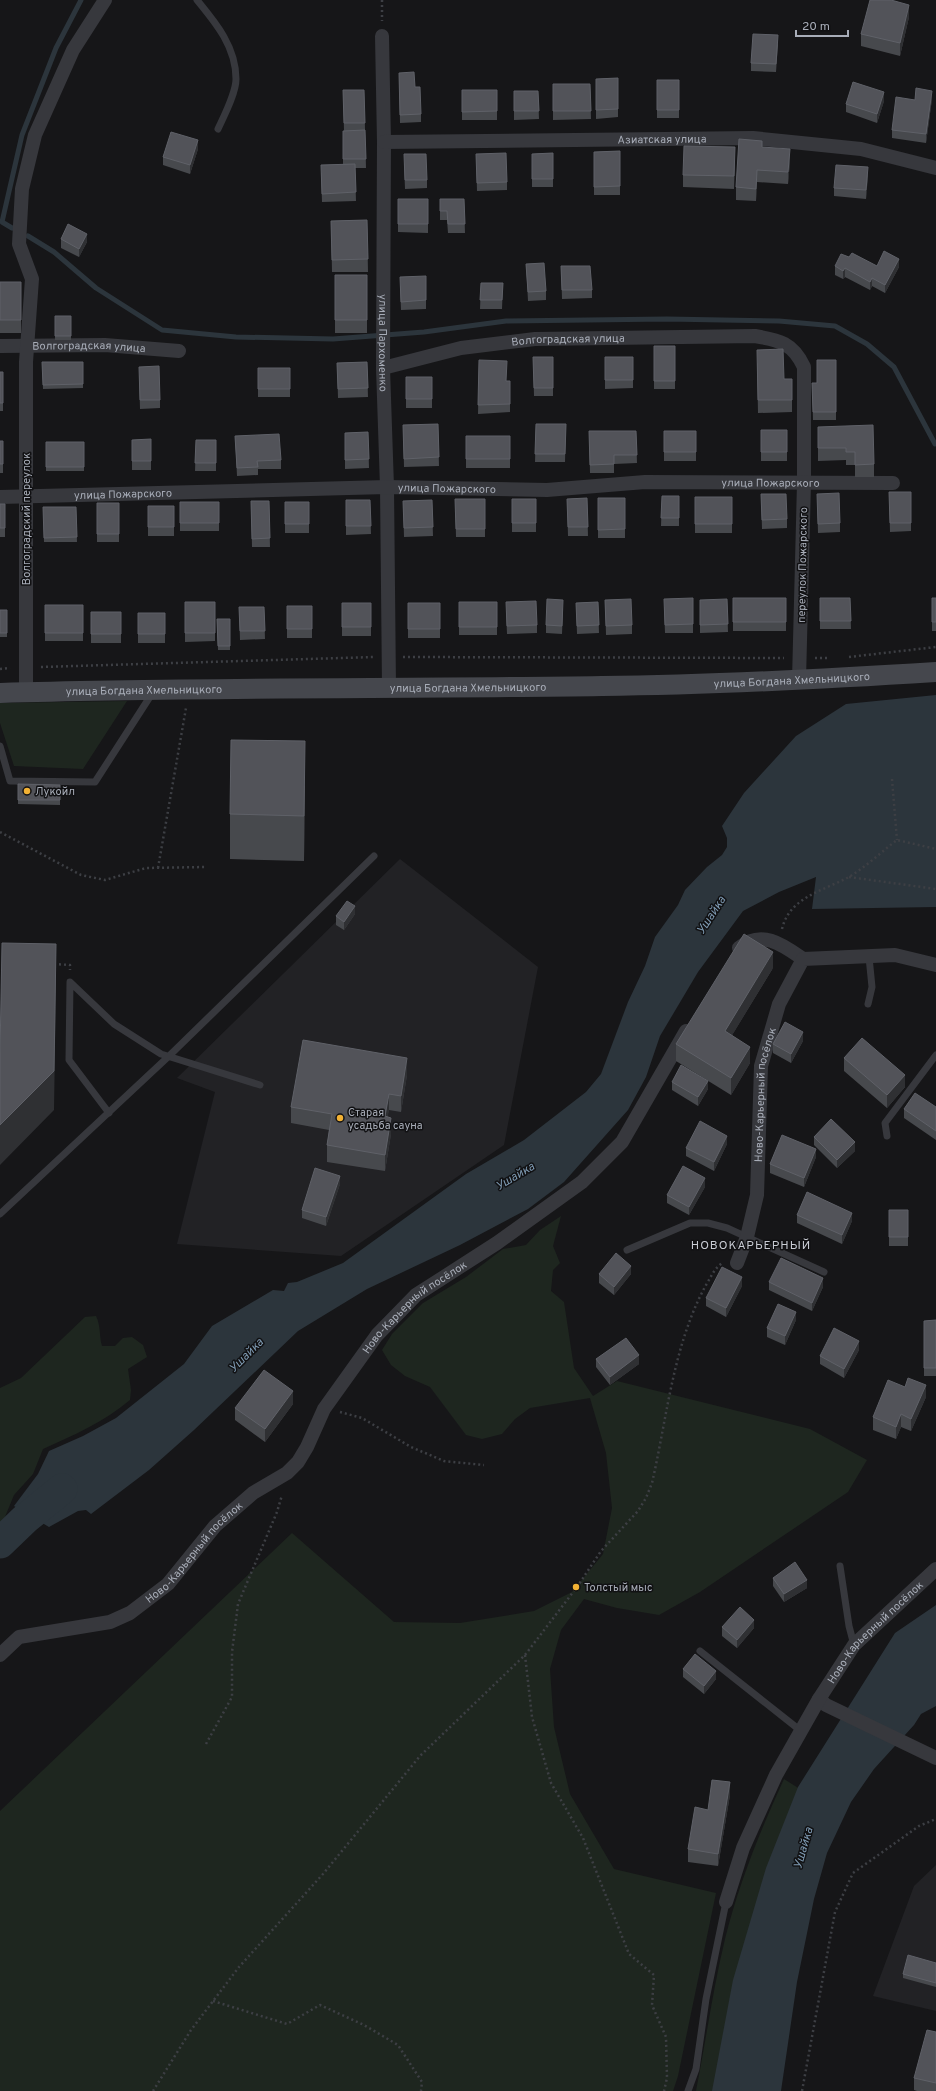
<svg xmlns="http://www.w3.org/2000/svg" width="936" height="2091" viewBox="0 0 936 2091" font-family="Overpass,sans-serif">
<style>
.built{fill:#222225}
.green{fill:#1e261f}
.water{fill:#2c353c}
.lines{fill:none;stroke-linecap:round;stroke-linejoin:round}
.stream{stroke:#2c353c;stroke-width:5}
.river{stroke:#2c353c;stroke-width:31}
.path{stroke:#3d3f44;stroke-width:2.5;stroke-dasharray:2 3;stroke-linecap:butt}
.lane{stroke:#37383d;stroke-width:7}
.street{stroke:#37383d;stroke-width:14}
.secondary{stroke:#45474d;stroke-width:20}
.wall{fill:#47494d}
.shaded-wall{fill:#2f3033}
.building{fill:#525359;stroke:#5f6168}
.poi-dot{fill:#f2b134;stroke:#111113;stroke-width:1.5}
.labels{text-anchor:middle;stroke-width:3;stroke-linejoin:round;paint-order:stroke}
.street-label{font-size:11px;fill:#a8adb8;stroke:#111113}
.poi-label{font-size:11px;fill:#a8adb8;stroke:#111113;text-anchor:start}
.water-label{font-size:12px;font-style:italic;fill:#7f9bb3;stroke:#111113}
.neighbourhood-label{font-size:12px;letter-spacing:1px;fill:#c9ccd4;stroke:#111113}
</style>
<rect width="100%" height="100%" fill="#161618"/>
<path class="built" d="M400,859L538,967L504,1145L341,1256L177,1244L215,1092L177,1078Z
M936,1865V2011L873,1996L914,1886Z"/>
<path class="green" d="M127,701L83,769L14,766L0,723V703Z
M561,1216L553,1246L560,1263L553,1270L551,1291L564,1302L574,1368L593,1396L617,1381L810,1429L867,1460L848,1492L700,1592L659,1615L617,1608L584,1599L561,1630L550,1669L554,1727L570,1794L614,1869L716,1893L678,2076L673,2091H0V1811L292,1533L394,1622L460,1623L534,1611L572,1592L603,1554L612,1508L606,1453L590,1398L530,1408L515,1419L502,1434L482,1439L466,1435L430,1387L405,1376L391,1365L382,1350L392,1334L423,1303L466,1277L503,1249L526,1245L540,1230Z
M96,1316C101,1326 99,1336 102,1346H115L123,1338L132,1337L143,1345L147,1357L128,1369L131,1390L130,1400C104,1422 74,1435 43,1449L33,1474L14,1495L0,1529V1388L21,1378L85,1317Z
M784,1779L803,1791L724,2091H696C706,2040 713,1989 725,1939C739,1883 760,1831 784,1779Z"/>
<path class="water" d="M936,695V907L812,909L816,877L779,892L743,911L698,972L660,1036L646,1077L628,1110L564,1182L528,1209L460,1245L367,1289L298,1331L194,1430L149,1470L91,1514L86,1510L78,1511L49,1527L14,1506L38,1474L49,1451L83,1436L116,1418L184,1364L212,1326L273,1290L284,1291L288,1283L297,1282L343,1263L466,1174L524,1140L586,1092L601,1074L628,1002L645,966L655,937L678,905L685,890L707,867L722,855L727,847V838L722,826L744,793L796,736L846,704Z
M936,1605V1706L921,1714L914,1725L874,1769L851,1802L827,1853L814,1899L797,1982L781,2091H712L733,1980L766,1868L798,1787L895,1633Z"/>
<g class="lines">
<path class="stream" d="M12,228L2,222L22,135L56,48L81,0
M28,236L54,252L96,288L162,330L236,337L333,339L424,332L506,321L667,319L779,321L835,326L867,344L894,367L935,444"/>
<path class="river" d="M0,1543L25,1519L62,1489"/>
<path class="path" d="M382,0V21
M403,657L784,658
M849,657L936,647
M815,658H828
M41,667L374,657
M0,669L10,668
M892,779L897,840
M0,832L81,875L105,880L146,868L206,867
M158,868L186,708
M849,877L936,889
M782,929C789,898 822,891 847,878C865,868 881,852 897,840L936,849
M54,964L70,965V970
M340,1412L362,1418L411,1447L444,1461L484,1465
M525,1655L532,1717L551,1783L583,1838L629,1954L654,1975L652,2005L666,2037L667,2078L664,2091
M206,1744L232,1697V1652L238,1604L277,1512L282,1495
M213,2001L287,2024L320,2005L364,2025L398,2045L422,2082L421,2091
M153,2091L191,2030L239,1967L323,1874L420,1756L525,1655L577,1587L601,1551L638,1511L646,1498L652,1483C667,1418 673,1345 706,1285C711,1277 714,1269 722,1263
M802,2091L835,1912L853,1873L919,1826L936,1819"/>
<path class="lane" d="M197,0C216,23 236,47 236,79C236,93 224,116 218,129
M0,746L10,781L95,782L153,692
M868,1004L872,987L869,957
M109,1113L69,1060L70,982L114,1024L161,1054L260,1085
M887,1136L885,1123L936,1055
M0,1214L169,1056L374,856
M627,1250L690,1223H708L727,1228L824,1272
M840,1566L849,1626L854,1645
M700,1651L801,1731
M688,2091L696,2069L706,1999L726,1902"/>
<g class="street">
<path id="s1" d="M382,36L384,142L383,368L387,487L389,687"/>
<path id="s2" d="M384,142L753,138L861,149L936,168"/>
<path id="s3" d="M0,346L105,345L179,351"/>
<path id="s4" d="M383,368L461,348L535,339L755,336C779,340 793,343 804,367V483L799,680"/>
<path id="s5" d="M0,497L387,487L547,490L645,482L893,483"/>
<path d="M26,692V362L32,279L19,244L22,189L35,135L73,50L105,0"/>
<path d="M739,948C762,929 783,945 803,959"/>
<path id="s6" d="M737,1263L747,1237L757,1195L761,1066L779,1004L803,959L895,955L936,965"/>
<path id="s7" d="M0,1655L19,1637L110,1622L130,1613L168,1584L215,1526L253,1493L287,1473L298,1462L307,1447L324,1409L377,1335L416,1295L497,1243L582,1182L622,1142L686,1031"/>
<path d="M819,1699L826,1705L936,1758"/>
<path id="s8" d="M726,1902L743,1848L776,1775L819,1699L854,1645L936,1569"/>
</g>
<path class="secondary" id="s9" d="M0,693C201,687 402,689 602,686C714,685 825,679 936,672"/>
</g>
<path class="wall" d="M909,17L900,56L861,46V34Z
M778,44L776,72L751,71V63Z
M399,73L415,87L421,114V122L400,123Z
M618,78V117L596,119V79Z
M657,80H679V118H657Z
M553,84H590L591,119L553,120Z
M343,90H364L366,168H355L356,201L322,202L321,173L343,164V131H344Z
M462,90H497V120H462Z
M514,91H538L539,119L514,120Z
M932,99L926,143L892,138V130L915,100Z
M884,101L877,123L846,112V104Z
M762,147L790,161L788,184L757,182L756,201L736,200V187Z
M198,149L190,174L163,165V157Z
M620,151V195H594V152Z
M553,153V187H532V154Z
M476,154L507,182V190L477,191Z
M735,160L734,189L683,187V175Z
M404,163L427,180V188L405,189Z
M868,175L866,199L834,196V188Z
M398,199H428V233L398,232Z
M440,199H464L465,233H448L447,220H440Z
M367,220L368,272H332L331,221Z
M61,239L87,242L79,257L61,248Z
M849,257L877,266L899,267L885,293L872,286L870,290L845,277L843,279L835,275V266Z
M526,264L546,291V300L528,301Z
M561,266L592,290V298L562,299Z
M335,275H367V333H335Z
M0,282H21V333H0Z
M481,283H503L502,309H480Z
M400,286L426,300V309L401,310Z
M55,316H71V340H55Z
M654,346H675V389H654Z
M533,357H553V396H534Z
M605,357H633V388L605,389Z
M479,360L506,381H510V412L478,414Z
M836,360V420H813L812,383H817Z
M42,362H83V388L43,389Z
M367,362L368,397L338,398L337,363Z
M757,363L784,379H792V412L758,413Z
M258,368H290V397H258Z
M0,372H3V411H0Z
M139,375L160,400V408L140,409Z
M406,377H432V408H406Z
M438,424L439,466L404,467L403,425Z
M536,424H566L565,462H535Z
M818,427L874,464V477H855V465H846V460L818,461Z
M761,430H787V461H761Z
M589,431H636L637,463L614,464V473H590Z
M664,431H696V461H664Z
M368,432L369,468L345,469V433Z
M235,436L281,460V469H258V475L237,476Z
M466,436H510V468H466Z
M151,439V470H132V440Z
M196,440H216V471H195Z
M0,441H3V473H0Z
M46,442H84V471H46Z
M889,492H911V531L890,532Z
M761,494L787,519V528L762,529Z
M817,494L840,523V532L818,533Z
M662,496H679V526H661Z
M695,497H732V533H695Z
M587,498L588,536H568L567,499Z
M598,498H625V538H598Z
M455,499H485V537H456Z
M512,499H536V532H512Z
M346,500H370L371,534L346,535Z
M432,500L433,536L404,537L403,501Z
M251,501H269L270,547H252Z
M180,502H219V531H180Z
M285,502H309V533H285Z
M97,503H119V542H97Z
M0,504H5V537H0Z
M148,506H174V536H148Z
M43,507H76L77,542H44Z
M733,598H786V631H733Z
M820,598H850L851,629H820Z
M932,598H936V631H932Z
M727,599L728,632L700,633V608Z
M605,600L632,625V634L606,635Z
M185,602H215V641L185,642Z
M459,602H497V635H459Z
M598,602L599,633L577,634L576,603Z
M342,603H371V636H342Z
M408,603H440V638H408Z
M45,605H83V641H45Z
M287,606H312V638H287Z
M239,607H264L265,639L240,640Z
M664,607L693,624V633H665Z
M563,608L562,634L546,633V625Z
M0,610H7V637H0Z
M506,611L537,625V633L507,634Z
M91,612H121V643H91Z
M138,613H165V643H138Z
M217,619H230V650H218Z
M18,784L60,785V805L18,804Z
M305,786L304,861L230,859V814Z
M355,914L344,930L336,925V916Z
M773,968L732,1035L750,1063L731,1095L676,1061V1044Z
M803,1041L791,1063L773,1053V1044Z
M844,1058L905,1087L887,1108L844,1071Z
M407,1075L401,1112L389,1110L387,1117L391,1134L385,1171L327,1162V1145L329,1130L291,1123V1107Z
M672,1082L708,1089L698,1106L672,1090Z
M936,1107V1140L904,1118V1109Z
M814,1137L855,1151L837,1168L814,1145Z
M727,1144L714,1171L686,1156V1148Z
M816,1157L804,1187L770,1173V1164Z
M340,1184L326,1226L302,1218V1210Z
M705,1187L689,1215L667,1203V1195Z
M889,1210H908V1246H889Z
M797,1215L852,1221L842,1244L797,1223Z
M599,1274H631L614,1295L599,1283Z
M769,1282L823,1287L812,1311L769,1290Z
M742,1286L726,1317L706,1306V1298Z
M796,1320L785,1345L767,1337V1328Z
M936,1320V1376H924V1321Z
M859,1350L844,1378L820,1364V1356Z
M596,1359L639,1364L610,1385L596,1367Z
M926,1397L911,1431L901,1427L896,1439L873,1430V1417Z
M293,1404L265,1442L235,1420V1408Z
M773,1578L807,1588L784,1602L773,1586Z
M722,1627L754,1628L737,1648L722,1636Z
M683,1669L716,1679L704,1694L683,1677Z
M730,1795L718,1866L688,1862V1849L708,1810Z
M936,1963V1987L903,1978V1974Z
M936,2032V2091H917L914,2090V2078Z"/>
<path class="shaded-wall" d="M909,5V17L900,56V43Z
M932,91V99L926,143V134Z
M884,92V101L877,123V114Z
M198,140V149L190,174V165Z
M790,149V161L788,184V172Z
M868,167V175L866,199V190Z
M757,170V182L756,201V189Z
M87,234V242L79,257V249Z
M899,259V267L885,293V285Z
M845,268V277L843,279V271Z
M872,278V286L870,290V282Z
M305,741V786L304,861V816Z
M355,906V914L344,930V922Z
M56,944V984L54,1110L0,1165V1125Z
M773,952V968L725,1047V1031Z
M803,1032V1041L791,1063V1054Z
M750,1047V1063L731,1095V1078Z
M407,1058V1075L401,1112V1096Z
M905,1075V1087L887,1108V1095Z
M708,1081V1089L698,1106V1097Z
M389,1094V1110L385,1133V1116Z
M391,1118V1134L385,1171V1155Z
M727,1136V1144L714,1171V1162Z
M855,1142V1151L837,1168V1160Z
M816,1149V1157L804,1187V1178Z
M340,1176V1184L326,1226V1217Z
M705,1178V1187L689,1215V1207Z
M852,1213V1221L842,1244V1235Z
M631,1266V1274L614,1295V1287Z
M742,1277V1286L726,1317V1308Z
M823,1278V1287L812,1311V1303Z
M796,1312V1320L785,1345V1336Z
M859,1341V1350L844,1378V1369Z
M639,1355V1364L610,1385V1377Z
M926,1385V1397L911,1431V1419Z
M293,1391V1404L265,1442V1429Z
M901,1414V1427L896,1439V1427Z
M807,1580V1588L784,1602V1594Z
M754,1620V1628L737,1648V1640Z
M716,1671V1679L704,1694V1686Z
M730,1782V1795L718,1866V1854Z"/>
<path class="building" d="M870,0H891L909,5L900,43L861,34Z
M753,34L778,35L776,64L751,63Z
M414,72L415,87H420L421,114L400,115L399,73Z
M618,78V109L596,110V79Z
M657,80H679V110H657Z
M853,82L884,92L877,114L846,104Z
M553,84H590L591,111H553Z
M916,88L932,91L926,134L892,130L896,97L915,100Z
M343,90H364L365,123H344Z
M462,90H497V111L462,112Z
M514,91H538L539,111H514Z
M365,130L366,159H343V131Z
M171,132L198,140L190,165L163,157Z
M739,139L762,141V147L790,149L788,172L757,170L756,189L736,187Z
M684,146L735,147L734,176L683,175Z
M620,151V186L594,187V152Z
M506,153L507,182L477,183L476,154Z
M553,153V179H532V154Z
M404,154H426L427,180H405Z
M355,164L356,192L322,194L321,165Z
M836,165L868,167L866,190L834,188Z
M398,199H428V224H398Z
M440,199H464L465,224H448L447,211H440Z
M367,220L368,259L332,260L331,221Z
M68,224L87,234L79,249L61,239Z
M884,251L899,259L885,285L872,278L870,282L845,268L843,271L835,266L841,254L849,257L852,253L877,266Z
M544,263L546,291L528,292L526,264Z
M561,266H590L592,290H562Z
M335,275H367V320H335Z
M426,276V300L401,302L400,277Z
M0,282H21V320H0Z
M481,283H503L502,300H480Z
M55,316H71V336H55Z
M654,346H675V381H654Z
M783,349L784,379H792V400H758L757,350Z
M533,357H553V388H534Z
M605,357H633V380H605Z
M479,360L507,361L506,381H510V404L478,405Z
M817,360H836V412H813L812,383H817Z
M42,362H83V384L43,385Z
M367,362L368,388L338,389L337,363Z
M159,366L160,400H140L139,367Z
M258,368H290V389H258Z
M0,372H3V403H0Z
M406,377H432V399H406Z
M438,424L439,457L404,459L403,425Z
M536,424H566L565,454H535Z
M873,425L874,464L855,465V452H846V448H818V427Z
M761,430H787V452H761Z
M589,431H636L637,455H614V464L590,465Z
M664,431H696V452H664Z
M368,432L369,459L345,460V433Z
M279,434L281,460L257,461L258,467L237,468L235,436Z
M466,436H510V459H466Z
M151,439V461H132V440Z
M196,440H216V463H195Z
M0,441H3V464H0Z
M46,442H84V467H46Z
M889,492H911V523H890Z
M839,493L840,523L818,524L817,494Z
M761,494H786L787,519L762,520Z
M662,496H679V518H661Z
M695,497H732V524H695Z
M587,498L588,527H568L567,499Z
M598,498H625V529L598,530Z
M455,499H485V529H456Z
M512,499H536V523H512Z
M346,500H370L371,526H346Z
M432,500L433,527L404,528L403,501Z
M251,501H269L270,538L252,539Z
M180,502H219V523H180Z
M285,502H309V524H285Z
M97,503H119V534H97Z
M0,504H5V528H0Z
M148,506H174V527H148Z
M43,507H76L77,537L44,538Z
M693,598V624L665,625L664,599Z
M733,598H786V622H733Z
M820,598H850L851,621H820Z
M932,598H936V622H932Z
M547,599L563,600L562,626L546,625Z
M631,599L632,625L606,626L605,600Z
M727,599L728,624L700,625V600Z
M536,601L537,625L507,626L506,602Z
M185,602H215V633H185Z
M459,602H497V627H459Z
M598,602L599,625L577,626L576,603Z
M342,603H371V627H342Z
M408,603H440V629H408Z
M45,605H83V633H45Z
M287,606H312V629H287Z
M239,607H264L265,631H240Z
M0,610H7V633H0Z
M91,612H121V634H91Z
M138,613H165V634H138Z
M217,619H230V646H218Z
M231,740L305,741L304,816L230,814Z
M18,784L60,785V800H18Z
M347,901L355,906L344,922L336,916Z
M744,934L773,952L725,1031L750,1047L731,1078L676,1044Z
M2,943L56,944L54,1071L0,1125V1054Z
M785,1022L803,1032L791,1054L773,1044Z
M862,1038L905,1075L887,1095L844,1058Z
M303,1040L407,1058L401,1096L389,1094L385,1116L391,1118L385,1155L327,1145L332,1114L291,1107Z
M681,1065L708,1081L698,1097L672,1082Z
M915,1093L936,1107V1131L904,1109Z
M831,1119L855,1142L837,1160L814,1137Z
M700,1121L727,1136L714,1162L686,1148Z
M782,1135L816,1149L804,1178L770,1164Z
M683,1166L705,1178L689,1207L667,1195Z
M315,1168L340,1176L326,1217L302,1210Z
M807,1192L852,1213L842,1235L797,1215Z
M889,1210H908V1237H889Z
M616,1253L631,1266L614,1287L599,1274Z
M781,1258L823,1278L812,1303L769,1282Z
M722,1267L742,1277L726,1308L706,1298Z
M778,1304L796,1312L785,1336L767,1328Z
M936,1320V1368H924V1321Z
M834,1328L859,1341L844,1369L820,1356Z
M626,1338L639,1355L610,1377L596,1359Z
M264,1370L293,1391L265,1429L235,1408Z
M908,1378L926,1385L911,1419L901,1414L896,1427L873,1417L888,1380L905,1387Z
M795,1562L807,1580L784,1594L773,1578Z
M740,1607L754,1620L737,1640L722,1627Z
M695,1654L716,1671L704,1686L683,1669Z
M712,1780L730,1782L718,1854L688,1849L695,1807L708,1810Z
M908,1955L936,1963V1983L903,1974Z
M927,2030L936,2032V2083L914,2078Z"/>
<g class="poi-dot">
<circle cx="27" cy="791" r="4"/>
<circle cx="340" cy="1118" r="4"/>
<circle cx="576" cy="1587" r="4"/>
</g>
<g class="labels">
<g class="street-label">
<text dy="4" stroke="none"><textPath href="#s2" startOffset="278">Азиатская улица</textPath></text>
<text dy="4" stroke="none"><textPath href="#s4" startOffset="188">Волгоградская улица</textPath></text>
<text dy="4" stroke="none"><textPath href="#s1" startOffset="307">улица Пархоменко</textPath></text>
<text dy="4" stroke="none"><textPath href="#s3" startOffset="89">Волгоградская улица</textPath></text>
<text dy="4" stroke="none"><textPath href="#s5" startOffset="771">улица Пожарского</textPath></text>
<text dy="4" stroke="none"><textPath href="#s5" startOffset="447">улица Пожарского</textPath></text>
<text dy="4" stroke="none"><textPath href="#s5" startOffset="123">улица Пожарского</textPath></text>
<text transform="translate(26 519) rotate(-90)" y="4">Волгоградский переулок</text>
<text transform="translate(802 565) rotate(-89)" y="4">переулок Пожарского</text>
<text dy="4" stroke="none"><textPath href="#s9" startOffset="792">улица Богдана Хмельницкого</textPath></text>
<text dy="4" stroke="none"><textPath href="#s9" startOffset="468">улица Богдана Хмельницкого</textPath></text>
<text dy="4" stroke="none"><textPath href="#s9" startOffset="144">улица Богдана Хмельницкого</textPath></text>
<text dy="4" stroke="none"><textPath href="#s6" startOffset="172">Ново-Карьерный посёлок</textPath></text>
<text dy="4" stroke="none"><textPath href="#s7" startOffset="565">Ново-Карьерный посёлок</textPath></text>
<text dy="4" stroke="none"><textPath href="#s7" startOffset="229">Ново-Карьерный посёлок</textPath></text>
<text dy="4" stroke="none"><textPath href="#s8" startOffset="312">Ново-Карьерный посёлок</textPath></text>
</g>
<g class="poi-label">
<text x="35" y="795">Лукойл</text>
<text x="348" y="1116">Старая<tspan x="348" dy="13">усадьба сауна</tspan></text>
<text x="584" y="1591">Толстый мыс</text>
</g>
<g class="water-label">
<text transform="translate(711 915) rotate(-57)" y="4">Ушайка</text>
<text transform="translate(515 1176) rotate(-31)" y="4">Ушайка</text>
<text transform="translate(246 1355) rotate(-45)" y="4">Ушайка</text>
<text transform="translate(803 1848) rotate(-74)" y="4">Ушайка</text>
</g>
<g class="neighbourhood-label">
<text x="751" y="1249">НОВОКАРЬЕРНЫЙ</text>
</g>
</g>
<path d="M796 30v6h52v-6" fill="none" stroke="#a8adb8" stroke-width="2"/>
<text x="802" y="30" font-size="12" fill="#a8adb8" stroke="#111113" stroke-width="3" paint-order="stroke">20 m</text>
</svg>
